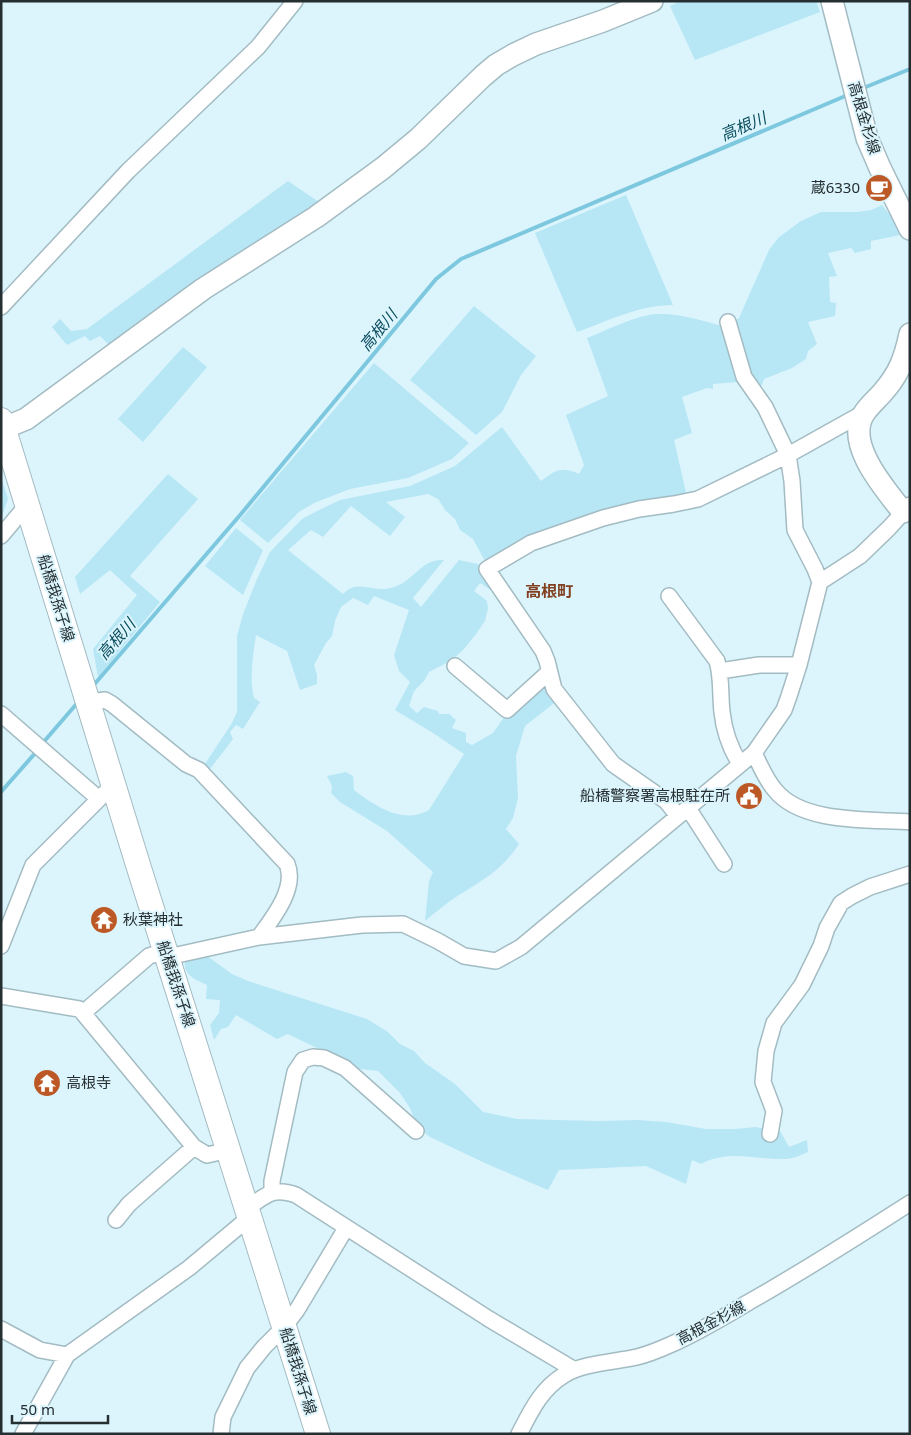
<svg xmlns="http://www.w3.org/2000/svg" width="911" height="1435" viewBox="0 0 911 1435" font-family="'Noto Sans','Noto Sans JP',sans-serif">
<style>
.green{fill:#b7e6f5}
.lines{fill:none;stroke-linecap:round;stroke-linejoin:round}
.stream{stroke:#7dc8df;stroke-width:4}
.street-casing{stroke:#a3bbc2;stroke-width:18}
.secondary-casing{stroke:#a3bbc2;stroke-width:24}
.primary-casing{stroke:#a3bbc2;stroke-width:26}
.street{stroke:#fff;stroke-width:15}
.secondary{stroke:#fff;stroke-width:21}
.primary{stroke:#fff;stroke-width:24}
.labels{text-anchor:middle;stroke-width:4;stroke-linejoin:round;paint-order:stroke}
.street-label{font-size:15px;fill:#252e31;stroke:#dcf5fd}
.poi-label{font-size:15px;fill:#252e31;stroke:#dcf5fd;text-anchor:end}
.water-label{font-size:16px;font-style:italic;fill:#094d5d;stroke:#dcf5fd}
.neighbourhood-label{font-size:16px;font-weight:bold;fill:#814021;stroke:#dcf5fd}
</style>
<rect width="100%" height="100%" fill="#dcf5fd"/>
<path class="green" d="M681,1H816L820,12L695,60L670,6Z
M288,181L319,202L111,347L100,336L90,341L85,336L67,345L52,327L60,319L71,331L87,329Z
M626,195L673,305C639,305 608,321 577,332L535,233Z
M882,205L909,238L900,235L871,241V249L855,253L851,248L828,253L837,276L829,277L830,302L836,303L835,316L808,322L817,344L808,351L806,359L792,368L764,379L762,385L757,387L750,380L740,386L737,382L713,384V389L707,388L682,397L692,433L674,440L687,497L486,563L473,539L460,530L455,519L445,510L438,499L428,494L386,502L405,517L390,536L351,506L323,537L311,530L288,550L343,594C357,578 374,593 391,588C414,582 421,558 444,560L413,598L421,607L459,560L478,564L494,582L492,591L480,583L474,591L487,601L488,608L485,621L476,634L464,649L452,660L429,672L424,681L414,691L409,706L417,713L424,707L438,711L439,714H449L456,720L452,728L466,733V742L472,745L493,733L507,713L547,679L558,700L525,726L516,756L518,798L513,818L506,829L519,844C500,872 484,879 456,897C445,904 435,913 425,921L429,881L433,872L387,831L340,802L331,793L332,786L327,776L346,772L353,776L354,790C375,806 403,825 429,810L464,754L433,733L395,710L410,682L399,671L394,655L409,610L374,596L368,605L353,598L341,607L335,621L332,636L326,643L314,665L317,675V684L300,690L287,651L256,635C253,656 249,677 254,698L260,702L243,729L236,725L230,732L233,739L210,769L205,764L232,723L237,712V636L243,614L257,579L270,552L302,519L317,511L340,500L410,486L455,466L502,427L541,481C556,470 561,466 579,474L584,465L566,415L608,396L587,338C607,330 637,315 657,314C680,313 704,321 726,327L739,318L769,250L778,238L801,221L821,212H857L871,210Z
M474,306L536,356L521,375L502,412L476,435L410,380Z
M183,347L207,367L143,442L118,419Z
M374,363L469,443L452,459L408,478L350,489L314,503L299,512L268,543L240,520Z
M168,474L198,499L130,576L160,602L98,677L93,649L137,595L110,570L80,594L75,577Z
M1,477L8,499L1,519Z
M236,528L263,550L243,595L205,566Z
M203,953L232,974L248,981L367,1019L388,1032L400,1044L414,1051L425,1063L455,1084L483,1112L517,1119L598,1121L638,1120L666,1122L706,1129H736L755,1127L780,1131L789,1147L807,1140L808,1152C801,1155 793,1159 785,1159C756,1160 729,1149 701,1164L692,1160L686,1184L646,1166L559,1170L548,1190L487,1164L430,1137L417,1127L410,1108L400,1093L378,1071L360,1069L288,1034L277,1039L236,1015L228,1027L221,1029L214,1040L210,1025L219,1013L220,1000L206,999L207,985C196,980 183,975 185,961Z"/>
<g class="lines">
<path class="stream" d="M861,89L910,69
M92,687L241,514L436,279L461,259L850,94
M41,745L79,701
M1,792L37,751"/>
<g class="street-casing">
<path id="street" d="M1,307L128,171L258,47L295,1
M728,322L744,377L765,407L788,455L792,481L795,530L815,569L820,582
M1,536L27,505
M669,596L717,661C722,678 720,695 722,712C724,731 730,748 740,764
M455,666L507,710L549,672
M720,671L759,665H799
M88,702L105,700L112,704L186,764L199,770L287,864C297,888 273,918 259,937
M1,714L99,799
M754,753C760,765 766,780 775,790C802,824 870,819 910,822
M688,808L724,864
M678,816L666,801L613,764L554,689L547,661L543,651L487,569L531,543L603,518L639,509L674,504L698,499L788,455L865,412
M1,946L33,865L114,784
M168,957L259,937L362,925L403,924L438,941L464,956L496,961L521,947L754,753L784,710L789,696L799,665L820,582L860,556L889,528L910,505
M1,996L79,1009L83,1013L149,956L166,951
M83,1013L194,1147L207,1155L229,1150
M770,1134L774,1111L763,1082L766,1051L774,1023L802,985L821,946L827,928L841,903L852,896L870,887L910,874
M272,1192V1181L295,1072L303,1060L313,1057L324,1058L345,1068L416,1131
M247,1208C267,1195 272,1187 296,1195L489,1319L573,1369
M116,1220L129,1204L194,1147
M1,1329L40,1350L67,1355
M23,1434L67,1355L189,1268L250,1217
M221,1434L223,1417L247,1368L264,1347L284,1327L297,1310L346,1228
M519,1434C531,1411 541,1389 564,1375C583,1363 615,1362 637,1357C649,1354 661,1349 672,1344C699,1332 724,1317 749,1302C804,1271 857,1237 910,1203"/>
</g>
<g class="secondary-casing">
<path id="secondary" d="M832,1L867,138L880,168L910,229
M4,428L26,419L203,289L316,217L383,168L418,139L483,76L496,65L513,55L536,44L603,21L652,1
M903,512C885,489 843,442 865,412C870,405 877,399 883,392C899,374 905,358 910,334"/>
</g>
<g class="primary-casing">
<path id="primary" d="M1,420L139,868L318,1434"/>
</g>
<use href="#street" class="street"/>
<use href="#secondary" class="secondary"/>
<use href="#primary" class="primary"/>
</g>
<defs>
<g id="cafe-disc" transform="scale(1.4375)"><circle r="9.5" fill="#bc5825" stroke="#dcf5fd"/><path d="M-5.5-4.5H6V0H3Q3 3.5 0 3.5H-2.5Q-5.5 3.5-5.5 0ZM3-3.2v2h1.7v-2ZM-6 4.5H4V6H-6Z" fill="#fff"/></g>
<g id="civic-disc" transform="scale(1.4375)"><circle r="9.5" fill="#bc5825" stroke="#dcf5fd"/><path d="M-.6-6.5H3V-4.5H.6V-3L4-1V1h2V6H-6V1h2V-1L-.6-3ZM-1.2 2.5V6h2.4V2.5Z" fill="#fff"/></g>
<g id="temple-disc" transform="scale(1.4375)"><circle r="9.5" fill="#bc5825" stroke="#dcf5fd"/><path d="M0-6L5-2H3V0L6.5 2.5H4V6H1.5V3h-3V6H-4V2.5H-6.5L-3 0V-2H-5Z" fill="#fff"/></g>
</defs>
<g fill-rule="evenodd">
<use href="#cafe-disc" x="879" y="188"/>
<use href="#civic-disc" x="749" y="796"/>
<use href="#temple-disc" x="104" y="920"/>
<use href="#temple-disc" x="47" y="1083"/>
</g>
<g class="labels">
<g class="street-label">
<text transform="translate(864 118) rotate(73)" y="5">高根金杉線</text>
<text transform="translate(56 598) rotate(73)" y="5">船橋我孫子線</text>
<text transform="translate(176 984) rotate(72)" y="5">船橋我孫子線</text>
<text transform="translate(711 1323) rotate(-28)" y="5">高根金杉線</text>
<text transform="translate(298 1371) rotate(73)" y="5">船橋我孫子線</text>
</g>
<g class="poi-label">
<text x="860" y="193">蔵6330</text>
<text x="730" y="801">船橋警察署高根駐在所</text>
<text x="123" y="925" text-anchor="start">秋葉神社</text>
<text x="66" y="1088" text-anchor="start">高根寺</text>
</g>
<g class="water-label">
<text transform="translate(743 126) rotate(-23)" y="6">高根川</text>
<text transform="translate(378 330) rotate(-50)" y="6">高根川</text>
<text transform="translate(116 639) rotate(-49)" y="6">高根川</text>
</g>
<g class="neighbourhood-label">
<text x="549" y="597">高根町</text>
</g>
</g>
<rect width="911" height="1435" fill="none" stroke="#252e31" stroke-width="5"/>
<path d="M12 1415v8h96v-8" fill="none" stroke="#252e31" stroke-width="2.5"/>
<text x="20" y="1415" font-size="15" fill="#252e31" stroke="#dcf5fd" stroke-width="4" paint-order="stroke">50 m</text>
</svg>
